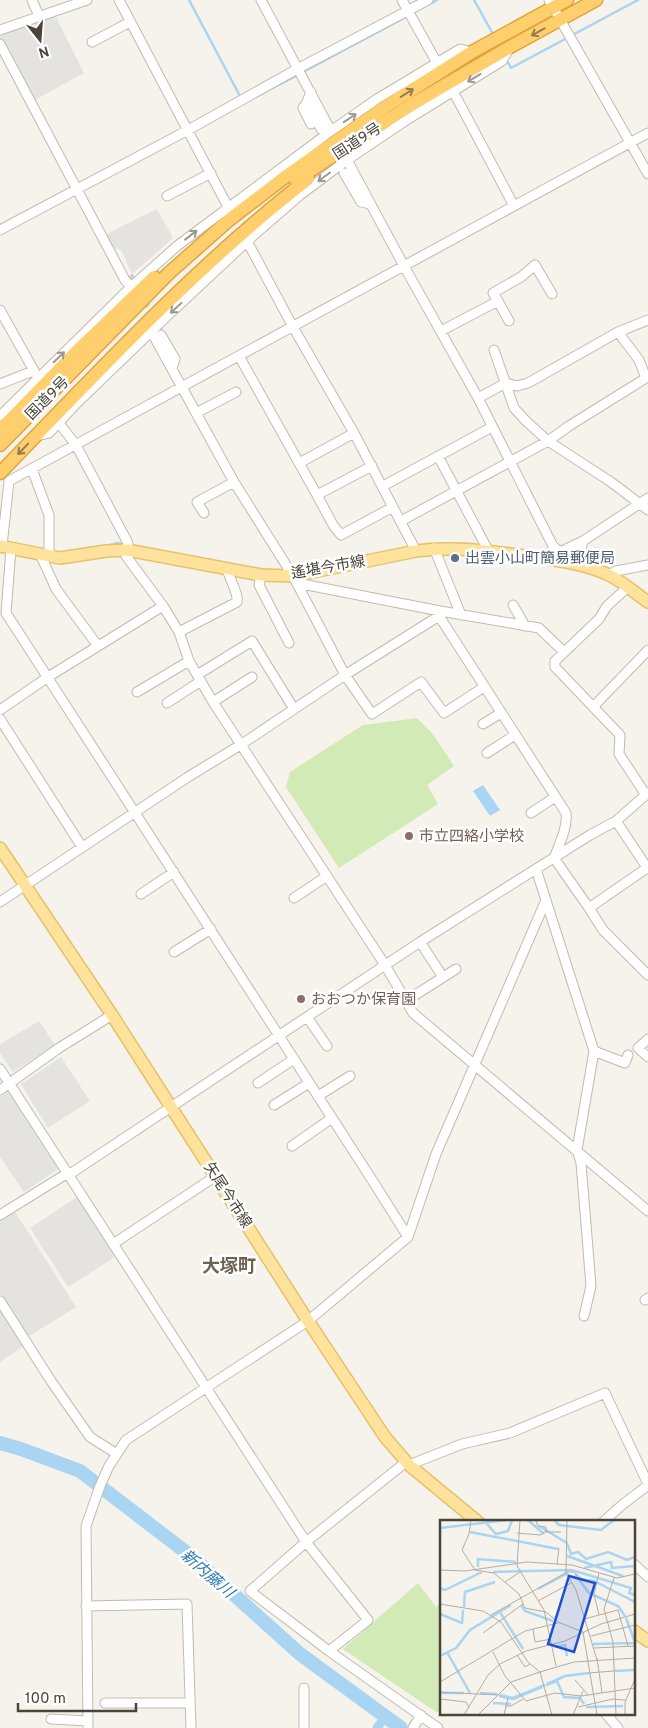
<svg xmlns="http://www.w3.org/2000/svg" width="648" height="1728" viewBox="0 0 648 1728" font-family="Overpass,'Noto Sans JP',sans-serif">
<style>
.green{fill:#d2eab5}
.parking{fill:#e5e3e0}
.water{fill:#a9d4f2}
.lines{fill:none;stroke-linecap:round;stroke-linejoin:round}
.stream{stroke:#a9d4f2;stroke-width:2.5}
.canal{stroke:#a9d4f2;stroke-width:9}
.river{stroke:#a9d4f2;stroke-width:14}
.minor-tunnel{stroke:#d4d0c8;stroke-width:9;stroke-dasharray:9 4.5;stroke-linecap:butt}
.minor-casing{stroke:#c2bbae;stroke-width:11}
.major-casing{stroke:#e6c16a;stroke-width:14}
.highway-casing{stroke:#e0a43c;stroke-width:15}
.minor{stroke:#fff;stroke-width:9}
.major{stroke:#ffe39c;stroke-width:11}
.highway{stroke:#ffcf6e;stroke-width:12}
.oneway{stroke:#937c4e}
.oneway2{stroke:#9c9892}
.service-dot{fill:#5c6f8a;stroke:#fff;stroke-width:2}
.education-dot{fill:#8d6e63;stroke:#fff;stroke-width:2}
.labels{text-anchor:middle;stroke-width:5;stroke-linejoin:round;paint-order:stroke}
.street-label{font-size:15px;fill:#4b4439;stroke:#fff}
.service-label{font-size:15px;fill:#4e5e75;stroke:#fff;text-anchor:start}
.education-label{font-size:15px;fill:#785e54;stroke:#fff;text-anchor:start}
.water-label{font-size:16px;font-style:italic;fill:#2e7ab2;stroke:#fff}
.quarter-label{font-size:18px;font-weight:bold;fill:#6e6250;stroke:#fff}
.inset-river{fill:none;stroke:#a9d4f2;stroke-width:2.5}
.inset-road{fill:none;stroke:#b2ada4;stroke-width:1}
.view{fill:#1d4ed8;fill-opacity:0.15;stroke:#1d4ed8;stroke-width:2.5}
.inset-edge{fill:none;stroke:#4b4439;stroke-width:2.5}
</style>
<rect width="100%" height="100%" fill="#f6f3ec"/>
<path class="green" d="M417,718L432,733L454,766L427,785L438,804L339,868L286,787L290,772L363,725Z
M418,1583L436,1607L442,1602V1711L436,1712L343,1649Z"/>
<path class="parking" d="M55,15L84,73L33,101L0,40V32Z
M157,209L173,238L132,274L121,250L113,248L105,235Z
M39,1021L55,1045L13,1072L0,1053V1044Z
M61,1057L90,1101L48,1128L21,1084Z
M8,1092L58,1169L24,1192L0,1157V1097Z
M77,1197L115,1257L68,1287L30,1228Z
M14,1210L76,1307L26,1338L0,1296V1219Z
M0,1307L25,1345L0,1362Z"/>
<path class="water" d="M483,785L500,810L490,816L473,791Z"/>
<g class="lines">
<path class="stream" d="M189,0L241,98
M474,0L494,36
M413,13L437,0
M506,59L511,68L638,0
M303,72L408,16
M243,103L298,75
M456,544H468
M107,546L117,543L126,545
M247,567L264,570"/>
<path class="canal" d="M377,1728L386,1716"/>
<path class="river" d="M0,1443L21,1449L80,1471L191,1556L300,1654L401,1728"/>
<path class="minor-tunnel" d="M129,276L161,335"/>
<g class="minor-casing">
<path id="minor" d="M32,0L39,16
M119,0L228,207
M261,0L331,131
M402,0L437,63
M549,0L648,174
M0,30L87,0
M92,42L130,22
M0,44L125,280L131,287
M453,91L514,206
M311,92L307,102L321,129
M307,102L303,108L311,124
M347,160L404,266L478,398L553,546L560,552
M344,173L361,202L370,204
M167,196L211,173
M0,230L188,130L299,68L428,0
M247,241L293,327L354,433L416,551
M498,301L493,293L521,277L535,265L552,294
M0,310L38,378
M151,331L234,482L293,576L345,675L372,714L421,682L444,713L484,687
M441,331L498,301L509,321
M161,335L175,359L172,368
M494,350L514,408L527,422L548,441L611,482L648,510
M239,356L317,495L333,525L341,535L393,507
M0,384L33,371
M478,398L506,383L517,386L528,383L618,332L648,320
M196,413L236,392
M0,416L131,287L177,246L331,131L377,99L460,49L472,52
M59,423L76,445L128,543L126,556L163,606L179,632L189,661L213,702L385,965L413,1013L648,1211
M37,436L49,433L76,404L164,319L255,234L300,195L347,160L405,121L502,61L510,47
M438,456L489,552
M303,461L354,433
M32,469L49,515V557
M383,486L492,427
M317,495L372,466
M204,513L197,502L234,482
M401,521L548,441L569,426L646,378L639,360L618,332
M2,546L9,481L648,133
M434,548L461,615
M11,549L6,613L374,1183L408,1237
M40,554L56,589L98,646
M558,556L560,552L583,541L648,498
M582,565L580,554L583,541
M261,575L259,585L289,643
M609,575L616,571L648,565
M297,583L440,611L539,628L564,652
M628,587L607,606L599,619L555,661V667L620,735L619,754L646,795
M513,605L525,626
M179,632L237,602C239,594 229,579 227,568
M197,675L252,641L294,709
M137,692L189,661
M213,702L252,677
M167,703L201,681
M594,706L648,650
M0,710L48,677L163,606
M0,719L82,847
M483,724L501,713
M487,753L515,735
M531,813L555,797
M616,821L648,869
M554,858L589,908L647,868
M536,869L594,1051L577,1150L581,1163L591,1286L584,1316
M141,894L174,872
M294,898L327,876
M0,902L188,777L242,744L345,675L439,616L566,813C568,827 559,845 554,858
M589,908L603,930L648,975
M420,942L443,977
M174,952L211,929
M412,997L456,969
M307,1017L327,1046
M648,1039L638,1048L648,1057
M594,1051L625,1063L628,1055
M0,1069L306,1542L250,1591L329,1651L438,1728
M258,1083L294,1059
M0,1090L59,1048L112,1015
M318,1096L350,1076
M274,1105L309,1083
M292,1146L332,1118
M0,1215L63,1176L70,1174L420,942L590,835L616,821L648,793
M113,1244L216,1176
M645,1300L648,1298
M0,1301L51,1381L90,1437L117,1454
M409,1465L462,1444L510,1433L605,1393L648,1484
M603,1522L622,1505L648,1485
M634,1564L648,1577
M86,1606L187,1604L191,1728
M329,1651L368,1620L306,1542L406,1462
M304,1688V1728
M105,1703H190
M606,1714L618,1728
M51,1719L88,1721
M88,1728L86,1526L100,1486L109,1466L126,1440L308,1321L408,1237L436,1154L546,900
M413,1728L421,1715"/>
</g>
<g class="major-casing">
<path id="major" d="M0,546L60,558L106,551L127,550L261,575L293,576L416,551C451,546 484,551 518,555C548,559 579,562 607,574C622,581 635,593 648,602
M0,848L112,1015L308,1321L385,1437L409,1465L478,1522
M634,1631L648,1641"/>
</g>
<g class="highway-casing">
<path id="highway" d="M296,180L411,105L510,47L596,0
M0,430L80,348L154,277
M0,445L169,273L229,220L285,177L385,107L472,52L567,0
M0,473C98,372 197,265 308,179"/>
</g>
<use href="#minor" class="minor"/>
<use href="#major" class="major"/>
<use href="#highway" class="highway"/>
</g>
<defs><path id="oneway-shaft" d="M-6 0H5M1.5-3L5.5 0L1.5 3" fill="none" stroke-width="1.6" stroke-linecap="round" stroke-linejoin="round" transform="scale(1.25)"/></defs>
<g class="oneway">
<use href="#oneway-shaft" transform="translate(538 32) rotate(151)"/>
<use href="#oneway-shaft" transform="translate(407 93) rotate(-32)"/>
<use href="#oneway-shaft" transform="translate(23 449) rotate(134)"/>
</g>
<g class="oneway2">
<use href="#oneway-shaft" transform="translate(474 78) rotate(149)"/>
<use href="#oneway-shaft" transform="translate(350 118) rotate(-34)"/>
<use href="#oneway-shaft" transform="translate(324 177) rotate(143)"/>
<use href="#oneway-shaft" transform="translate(191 235) rotate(-38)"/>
<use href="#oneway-shaft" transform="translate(176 308) rotate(137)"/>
<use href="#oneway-shaft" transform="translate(59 357) rotate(-44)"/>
</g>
<circle class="service-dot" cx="455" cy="558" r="5"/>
<g class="education-dot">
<circle cx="409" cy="836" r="5"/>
<circle cx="301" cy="999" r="5"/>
</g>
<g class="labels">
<g class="street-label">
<text transform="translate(357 141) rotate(-33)" y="5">国道9号</text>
<text transform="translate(47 398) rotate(-45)" y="5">国道9号</text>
<text transform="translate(328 567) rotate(-10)" y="5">遙堪今市線</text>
<text transform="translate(228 1195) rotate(57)" y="5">矢尾今市線</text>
</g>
<g class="service-label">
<text x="465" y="563">出雲小山町簡易郵便局</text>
</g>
<g class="education-label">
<text x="419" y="841">市立四絡小学校</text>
<text x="311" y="1004">おおつか保育園</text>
</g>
<g class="water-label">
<text transform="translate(208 1573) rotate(41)" y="6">新内藤川</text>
</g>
<g class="quarter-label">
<text x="229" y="1272">大塚町</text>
</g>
</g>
<g transform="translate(440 1520)">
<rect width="195" height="195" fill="#f6f3ec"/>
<path class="inset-river" d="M88,0L104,14M114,0L119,5L161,10L174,0M47,4L56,14L68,11L72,0M99,6L127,23L131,34L138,32L146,39L168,32L187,40L195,37M0,8L67,0M30,12L118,29M127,36L183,56M38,47V39L76,42M144,48L171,42L172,48L195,46M53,52L132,50L191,68L189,73L195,75M135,54L149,73L178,86L185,96M139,59L154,61L195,82M0,68L5,70L42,52M98,69L128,53M81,85L85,91L113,101M24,87L25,72L55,62M60,92L83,129M0,94L22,103L23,90M186,98L195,122M153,124L195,123M115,127L125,125L127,136M7,132L30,173M0,136L16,128L30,110L71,85M175,151L195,150M107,164L125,156L149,153M106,165L117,161L124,177L140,178L144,184M0,173H24M40,173L57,174M59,175L73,178L105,165M59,176L73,179L102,167M53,183L71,184M146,187L183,186"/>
<path class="inset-road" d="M31,0L29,14L22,30L35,50L54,53L79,74L85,88L106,92L118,102L143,112M80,0L77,46L104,90L116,146M127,0L126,53L136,70L157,140M96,1L98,6L106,7V12M77,13L101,15L104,12H121M117,44L119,28M0,50L25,51L87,42L132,45L177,58L195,54M174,58L164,89L173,122L176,195M65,62L80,52M98,81L131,63M0,84L43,91L61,102L88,142L100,152L71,162L38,195M51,95L127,52H134L143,60M159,95L154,74L159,53M144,99L178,90L188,126M93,109L95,122L111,119M143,112L157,195M43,113L83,84M151,116L195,105M154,128L195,126M53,132L65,156L86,181L115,173L141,176L195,168M77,135L85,147L90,144M157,138L162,173M148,153L174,151M135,160L148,175M0,162L85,111L118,103M0,172L58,175M0,179L26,182L29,188M65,186H71L83,179M138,187L173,179L185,180M24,195L48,155L60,144L86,131L125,121L161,104L195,94M64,195L68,178M112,195L100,152L134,142L195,138M133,195L143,171M185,195V182L195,159"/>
<path class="view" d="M129,56L155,63L134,132L108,124Z"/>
<rect width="195" height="195" class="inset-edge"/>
</g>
<g transform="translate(40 40) rotate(163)" stroke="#ffffff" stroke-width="4" paint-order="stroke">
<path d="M0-4L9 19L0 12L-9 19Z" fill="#4b4439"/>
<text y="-8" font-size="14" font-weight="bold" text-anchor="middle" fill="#4b4439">N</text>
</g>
<path d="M18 1703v8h118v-8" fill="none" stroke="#4b4439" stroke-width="2.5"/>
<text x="25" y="1703" font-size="15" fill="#4b4439" stroke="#ffffff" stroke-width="4" paint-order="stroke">100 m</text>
</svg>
